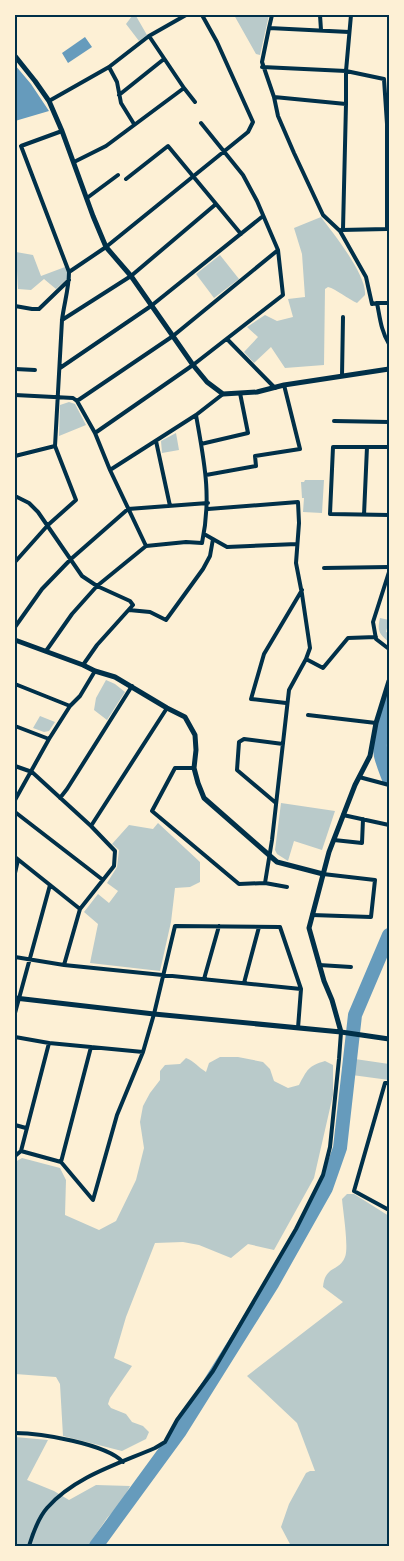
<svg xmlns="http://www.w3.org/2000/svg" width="404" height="1561" viewBox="0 0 404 1561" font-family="Barlow,sans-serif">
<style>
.green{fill:#b9caca}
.water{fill:#669bbc}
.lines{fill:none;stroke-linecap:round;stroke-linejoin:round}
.river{stroke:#669bbc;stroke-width:14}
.minor{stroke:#003049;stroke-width:4}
.tertiary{stroke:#003049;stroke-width:5}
.neatline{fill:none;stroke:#003049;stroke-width:2}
</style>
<rect width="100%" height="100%" fill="#fdf0d5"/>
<path class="green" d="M234,15H269L260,55L256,54Z
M132,16H136L147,35L139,41L126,24Z
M321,217C333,233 367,275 365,295L357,303C348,299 336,289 328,287L325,289L324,365L285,368L271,347L254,363L244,352L258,337L247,327L265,315L277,321L293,317L288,299L305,297L302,254L294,228Z
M16,252L33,255L41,276L65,267L67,272V279L56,289L44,279L31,290L18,289Z
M220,255L239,279L214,298L196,274Z
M69,402L75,404L86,425L59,436L60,405Z
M176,433L179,450L162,453L161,441Z
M305,480H324L322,513L303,512L304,498H302L301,482H304Z
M380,618L389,620L386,632L389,633V642C379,634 377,631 380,618Z
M106,680L115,684L125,692L107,720L94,710L96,698Z
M40,716L55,722L49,731L44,732L33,728Z
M281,803L335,811L322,850L294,841L288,861L277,854L275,850Z
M158,823L200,862V882L190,887L175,888L171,922L160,971L90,963L98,924L84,912L98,894L109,903L118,891L107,883L117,867L119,850L112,844L129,825L153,829Z
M220,1057H238L263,1062L270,1069L274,1081L288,1088L299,1085C307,1070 308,1066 325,1061L333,1065V1095L314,1178L274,1250L248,1244L231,1258L199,1245L183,1242L155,1243L126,1317L114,1358L132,1366L110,1398L108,1404L111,1408L126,1414L132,1422L143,1426L149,1432L146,1439L122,1451L63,1436L60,1384L56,1377L15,1374V1162L22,1158L60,1168L66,1180L65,1215L99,1230L116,1221L136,1180L144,1148L140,1122L143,1106L150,1093L160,1080V1071L165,1065L180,1064L186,1058C194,1061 198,1067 206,1072L209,1063Z
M355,1059L389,1064V1080L352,1075Z
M347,1194H354L389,1216V1546H291L281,1527L289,1504L306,1473L310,1471H315L297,1423L247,1376L343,1302L323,1287C325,1265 339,1272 345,1257C349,1248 343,1211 342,1199Z
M15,1437L48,1440L27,1480L54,1491L69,1500L96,1485L130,1486L122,1502L107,1518L88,1546H15Z"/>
<path class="water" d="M85,37L92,47L68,63L62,53Z
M15,65L31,84L49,111L15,121Z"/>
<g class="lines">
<path class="river" d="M389,700C385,718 377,738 381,756C383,764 386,771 389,779
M96,1546L180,1431L272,1284L326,1188L340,1148L355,1015L389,935"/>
<path class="minor" d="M320,15L321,30
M269,28L272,15
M349,32L269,28L262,62L274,97L278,116L294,153L323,215L340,231L366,277L372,304L377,303C380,318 381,331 389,344
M109,67L117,82L121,103L134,124
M262,67L346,71L351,15
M184,88L195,102
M119,95L164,59
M274,97L346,104L343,229
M49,101L109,67L149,36L186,15
M346,104V71L384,79L387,124
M74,162L106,146L184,88L149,36
M126,179L168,146L241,234
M87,198L118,175
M341,230L387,229V124L389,125
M69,272L106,247L248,132L253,122L217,42L202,15
M377,303H389
M15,306L32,309H39L69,280
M62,320L131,276L216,204
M227,339L275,388
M60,368L151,306L263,216
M15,369L35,370
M342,376L343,317
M15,395L73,398L77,401L95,433L110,470L146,546
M77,401L173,336L278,250
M334,421L389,422
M95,433L193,365L283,295L278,250L257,201L243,175L201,123
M156,441L170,506
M201,444L248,433L240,393
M389,447H333L330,514L389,515
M15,456L55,446
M110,470L196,415L223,394
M206,475L256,466L255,456L300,449L284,385
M15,496L29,503L38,512L82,576L97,586L130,601L133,605L97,645L83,665
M364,515L367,447
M204,534L227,547L297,544
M15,562L48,525L76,500L55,446L62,320C64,304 69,288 69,272L21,146L62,131
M324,568L389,567
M389,572L373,622L376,639L389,649
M129,610L150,612L166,620L203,569L210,556L213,539
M15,627L42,589L71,559L128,509L208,503
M46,651L72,614L97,586L146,546L186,542L202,543C212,496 204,461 196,415
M306,659L323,668L348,638L376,637
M15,684L70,706
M286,703L251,699L264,654L302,590
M308,715L376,723
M15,726L49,739
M15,766L32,772L91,826L115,851L114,866L80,909L64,965
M194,768H175L152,811L239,884L265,883L272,840L289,690L306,659L310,648L302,594L296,563L299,523L298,502L208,509
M359,777L389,785
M60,798L67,789L132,686
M15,800L49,739L70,706L80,696L95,671
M276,803L237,770L239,742L244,739L283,744
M15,812L103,880
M343,815L389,825
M91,826L167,708
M334,840L362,843L363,819
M15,857L80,909
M15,873L18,860
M265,883L287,887
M312,915L371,917L375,880L323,874
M15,957L64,965L301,989
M319,965L351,967
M204,979L219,926
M244,983L259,927
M15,1013L50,885
M15,1037L49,1043L143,1052
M49,1043L21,1151L61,1162L93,1200L117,1115L143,1052L154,1014L175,926L280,927L301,989L298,1028
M389,1083H385L354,1191L389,1210
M15,1125L26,1128
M15,1156L21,1151
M61,1162L91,1047
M15,1433C41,1433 106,1444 123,1462
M29,1546C33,1533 38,1518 47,1508C74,1477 118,1464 155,1448L165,1442L177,1420L213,1371L296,1229L323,1175L330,1147L339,1059L341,1032"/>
<path class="tertiary" d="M15,56L35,81L49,101L62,131L93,216L106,247L131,276L193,365L207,382L223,394L257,392L284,385L389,369
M15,640L83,665L95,671L115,677L167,708L185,717L195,735L196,750L194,768L198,783L204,798L277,862L323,874
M15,998L154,1014L341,1032L389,1039
M341,1032L332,1000L324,981L309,928L329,852L355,785L370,756L376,723L389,681"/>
</g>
<rect width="404" height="1561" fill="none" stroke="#fdf0d5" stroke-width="32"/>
<rect x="16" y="16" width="372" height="1529" class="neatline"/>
</svg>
